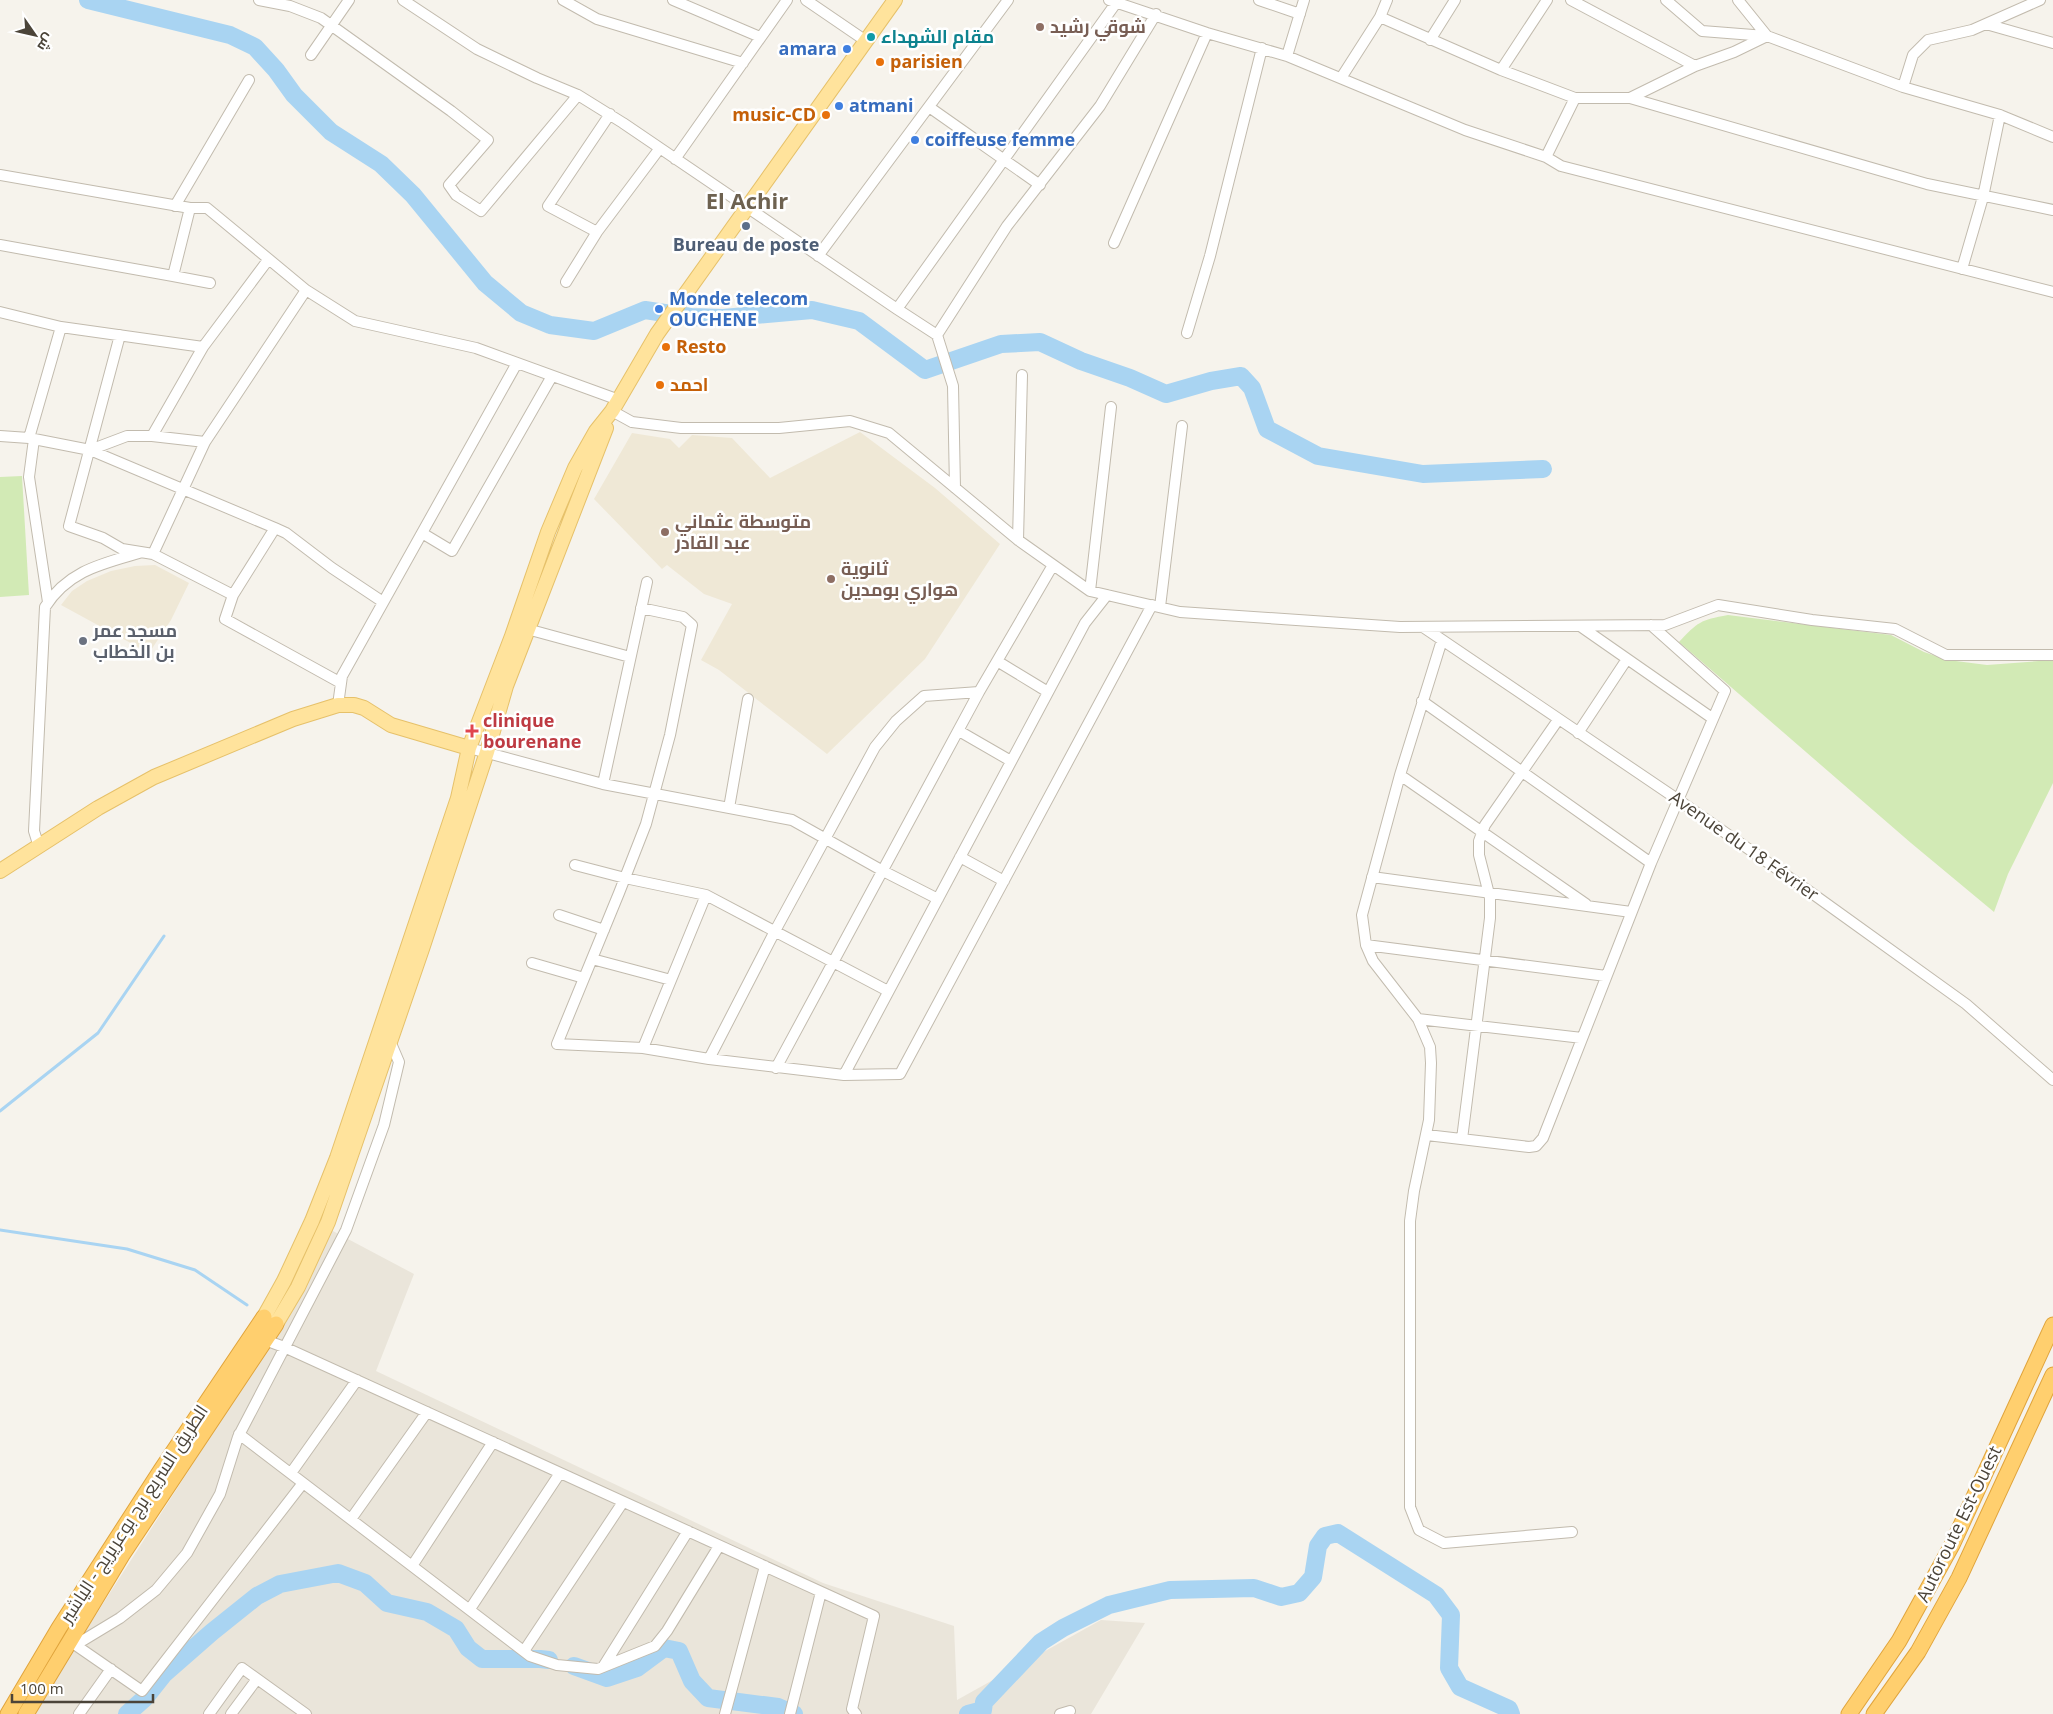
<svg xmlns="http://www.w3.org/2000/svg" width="2053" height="1714" viewBox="0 0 2053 1714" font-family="'Open Sans',Cairo,sans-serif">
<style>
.residential{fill:#eae5da}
.education{fill:#efe8d6}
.green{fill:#d2eab5}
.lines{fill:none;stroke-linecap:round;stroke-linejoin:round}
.stream{stroke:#a9d4f2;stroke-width:3}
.river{stroke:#a9d4f2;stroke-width:18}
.minor-casing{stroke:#c2bbae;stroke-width:12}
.major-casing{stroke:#e6c16a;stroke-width:16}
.highway-casing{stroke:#e0a43c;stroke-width:17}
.minor{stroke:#fff;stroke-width:10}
.major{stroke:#ffe39c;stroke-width:14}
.highway{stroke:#ffcf6e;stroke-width:15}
.education-dot{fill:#8d6e63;stroke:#fff;stroke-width:2}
.culture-dot{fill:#0f9aa8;stroke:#fff;stroke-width:2}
.shop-dot{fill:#3f7fe0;stroke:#fff;stroke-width:2}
.food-dot{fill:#e8710a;stroke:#fff;stroke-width:2}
.service-dot{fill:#5c6f8a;stroke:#fff;stroke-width:2}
.worship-dot{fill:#6b7280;stroke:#fff;stroke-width:2}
.health-dot{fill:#e0444e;stroke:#fff;stroke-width:2}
.labels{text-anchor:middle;stroke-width:5;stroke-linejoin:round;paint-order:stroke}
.education-label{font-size:18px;font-weight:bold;fill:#785e54;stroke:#fff;text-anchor:start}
.culture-label{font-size:18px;font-weight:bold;fill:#0d838f;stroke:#fff;text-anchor:start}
.shop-label{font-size:18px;font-weight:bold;fill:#366cbe;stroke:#fff;text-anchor:start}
.food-label{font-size:18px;font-weight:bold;fill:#c56008;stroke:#fff;text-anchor:start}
.service-label{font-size:18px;font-weight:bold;fill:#4e5e75;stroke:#fff}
.worship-label{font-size:18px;font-weight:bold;fill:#5b616d;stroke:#fff;text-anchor:start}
.health-label{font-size:18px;font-weight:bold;fill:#be3a42;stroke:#fff;text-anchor:start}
.street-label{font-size:18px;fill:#4b4439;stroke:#fff}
.district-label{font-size:22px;font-weight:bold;fill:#6e6250;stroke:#fff}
</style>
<rect width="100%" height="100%" fill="#f6f3ec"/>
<path class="residential" d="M331,1230L414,1274L376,1371L823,1583L954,1626L957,1700L1101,1620L1145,1623L1091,1714H32L286,1319Z"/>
<path class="education" d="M860,432L935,488L1000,544L925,659L827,754L719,670L701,660L732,604L704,594L667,565L662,569L594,499L632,433L670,439L679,448L692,435L732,438L770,478Z
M155,565L189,583L171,620L149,653L61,605L72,591L87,581L111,571L135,566Z"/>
<path class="green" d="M22,476L29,595L0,597V477Z
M1728,615L1891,635L1924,652L1948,660L1987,665L2053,660V783L2008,874L1994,912L1911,843L1679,642C1698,622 1700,620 1728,615Z"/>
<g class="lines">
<path class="stream" d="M0,1111L98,1033L164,936
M0,1230L127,1249L195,1270L247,1305"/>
<path class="river" d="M88,0L230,35L255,47L276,70L294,95L331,132L381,164L413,195L485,283L521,313L550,325L594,331L645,310L691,317L723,318L812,310L859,321L925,370L1001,344L1040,342L1081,361L1130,378L1166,394L1211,381L1241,376L1252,388L1267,429L1318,456L1423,474L1543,469
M574,1666L607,1678L637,1668L664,1648L679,1651L692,1681L708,1698L778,1707L794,1714
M127,1714L145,1698L164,1674L212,1632L257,1596L280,1584L338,1573L365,1583L387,1603L427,1612L456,1629L468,1648L482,1659H540L549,1660
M968,1714L983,1710L984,1702L1041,1642L1063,1628L1109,1605L1170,1590L1254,1588L1281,1597L1299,1593L1313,1577L1318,1546L1325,1536L1338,1533L1436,1595L1451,1615L1449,1668L1460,1687L1509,1709L1511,1714"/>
<g class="minor-casing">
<path id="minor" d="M259,0L290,6L321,18L451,111L488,140L449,185L456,195L481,211L578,95L623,123L897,309L937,335L1007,226L1100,106L1156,14
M403,0L477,49L537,78L578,95
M563,0L597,19L743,63
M673,0L760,37
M806,0L866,41
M1109,0L1207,33L1287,56L1465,130L1546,157L1561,166L2053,292
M1259,0L1300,14
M1571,0L1695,66
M1666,0L1702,31L1766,36
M1738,0L1767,36L1903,87L2000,115L2053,137
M1380,17L1387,0
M1986,24L2053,43
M1430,40L1455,0
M311,55L349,0
M1287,56L1304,0
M1501,70L1547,0
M1341,78L1380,17L1501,70L1575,98
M1903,87L1913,55L1928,40L1972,30L2040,0
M1630,98L1695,66L1734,52L1767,36
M929,107L1040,185
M1546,157L1575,98H1630L1927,184L2053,210
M675,159L787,0
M0,175L190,208
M175,206L249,80
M597,232L548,206L610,114
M1114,243L1207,33
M0,245L173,276L190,208H207L306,290L355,321L476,348L619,400
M818,256L1008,0
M1962,269L1983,197L2000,115
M173,276L210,283
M566,282L597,232L660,148
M897,309L1116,3
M0,312L61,327L203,347L268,260
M1187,333L1210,256L1262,48
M120,335L69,526L103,538L122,549L153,554L233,595
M937,335L953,386L955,488
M612,411L632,422L681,428H779L850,421L889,433L1018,540L1090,591L1180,612L1400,627L1665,625L1718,605L1812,620L1895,629L1946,655H2053
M0,436L29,438L90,450L275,528L286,533L332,568L383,602
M152,436L203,347
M29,438L61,327
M34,439L29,477L48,602
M90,450L127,436H152L205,442
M275,528L233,595L225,619L341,683
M422,533L452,551L552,376
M1018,540L1022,375
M153,554L205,442L306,290
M1090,591L1111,407
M1160,607L1182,426
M641,608L683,617L692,625L670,735L646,824L619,893L557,1044L643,1048L709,1059
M1580,626L1712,718
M1423,627L1677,799L1813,894L1966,1004L2053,1080
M527,629L630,657
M1442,640L1400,775L1362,915L1366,945L1373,961L1418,1019L1430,1047L1431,1063L1429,1120L1414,1191L1410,1221V1507L1419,1530L1444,1543L1572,1532
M997,661L1048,692
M979,692L924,696L896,721L875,747L775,931L709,1059L844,1075L1085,623L1107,595
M1422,701L1651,863
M338,705L342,676L517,363
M959,731L1011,761
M1578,733L1627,659
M469,748L603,784L792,820L883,871L938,899
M1400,775L1586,904
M603,784L647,582
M729,808L748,699
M39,847L34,831L45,607C68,571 101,564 139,553
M960,857L1004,881
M575,865L625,878L706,895L888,991
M1372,877L1631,912
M559,915L604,930
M1366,945L1606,976
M592,959L671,980
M532,963L584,978
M1418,1019L1582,1038
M643,1048L706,895
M776,1068L979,692L1053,565
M844,1075L900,1074L1152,605
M1427,1135L1529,1147L1536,1146L1543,1138L1651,863L1725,691L1651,625
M1462,1139L1490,918V898L1479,855V841L1485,825L1558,720
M265,1340L284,1347L874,1616L852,1709L856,1714
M239,1434L530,1656L557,1665L598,1669L655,1646L667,1631L719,1546
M291,1473L357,1380
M351,1519L427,1412
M412,1566L493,1442
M470,1609L560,1473
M74,1644L142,1691L303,1483
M67,1645L82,1641L120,1618L156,1590L187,1553L220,1494L238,1437L346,1230L384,1125L399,1062L390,1041
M524,1651L623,1502
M603,1667L688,1531
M79,1714L111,1669
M209,1714L242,1668L306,1714
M231,1714L257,1679
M725,1714L765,1566
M790,1714L821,1592
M1060,1714L1070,1711L1068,1714"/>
</g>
<g class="major-casing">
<path id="major" d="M0,871L98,808L154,777L293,719L338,705H354L364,708L391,725L469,748
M264,1317L284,1281L312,1221L337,1158L458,798L469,748L512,636L548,532L575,468L596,431L612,411L657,334L895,0
M276,1324L298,1287L328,1222L422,949L487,752L506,686L606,428"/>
</g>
<g class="highway-casing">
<path id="highway" d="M8,1714L59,1628L161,1470L264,1317
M26,1714L122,1555L276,1324
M1849,1714L1899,1641L1952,1545L2053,1325
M1874,1714L1918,1652L1959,1578L2053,1375"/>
</g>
<use href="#minor" class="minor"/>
<use href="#major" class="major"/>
<use href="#highway" class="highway"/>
</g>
<g class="education-dot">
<circle cx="1040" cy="27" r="5"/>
<circle cx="665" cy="532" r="5"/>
<circle cx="831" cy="579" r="5"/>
</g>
<circle class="culture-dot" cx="871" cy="37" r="5"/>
<g class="shop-dot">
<circle cx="847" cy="49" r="5"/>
<circle cx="839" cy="106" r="5"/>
<circle cx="915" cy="140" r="5"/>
<circle cx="659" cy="309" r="5"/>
</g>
<g class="food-dot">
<circle cx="880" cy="62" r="5"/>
<circle cx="826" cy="115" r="5"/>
<circle cx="666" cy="347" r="5"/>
<circle cx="660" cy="385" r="5"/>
</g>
<circle class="service-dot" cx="746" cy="226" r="5"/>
<circle class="worship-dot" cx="83" cy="641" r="5"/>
<path class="health-dot" d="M469.5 723.5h5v5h5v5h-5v5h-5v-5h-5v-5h5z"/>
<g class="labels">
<g class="education-label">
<text x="1050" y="33">شوقي رشيد</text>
<text x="675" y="528">متوسطة عثماني<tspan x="675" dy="21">عبد القادر</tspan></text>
<text x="841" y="575">ثانوية<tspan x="841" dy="21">هواري بومدين</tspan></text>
</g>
<g class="culture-label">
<text x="881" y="43">مقام الشهداء</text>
</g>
<g class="shop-label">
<text x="837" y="55" text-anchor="end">amara</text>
<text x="849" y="112">atmani</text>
<text x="925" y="146">coiffeuse femme</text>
<text x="669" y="305">Monde telecom<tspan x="669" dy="21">OUCHENE</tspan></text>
</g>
<g class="food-label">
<text x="890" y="68">parisien</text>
<text x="816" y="121" text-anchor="end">music-CD</text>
<text x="676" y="353">Resto</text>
<text x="670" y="391">احمد</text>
</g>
<g class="service-label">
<text x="746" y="251">Bureau de poste</text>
</g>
<g class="worship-label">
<text x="93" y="637">مسجد عمر<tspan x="93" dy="21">بن الخطاب</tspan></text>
</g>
<g class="health-label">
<text x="483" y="727">clinique<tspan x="483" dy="21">bourenane</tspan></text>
</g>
<g class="street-label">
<text transform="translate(1744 846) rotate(35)" y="6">Avenue du 18 Février</text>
<text transform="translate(134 1514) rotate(-57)" y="6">الطريق السريع برج بوعريريج - الياشير</text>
<text transform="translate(1959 1524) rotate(-64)" y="6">Autoroute Est-Ouest</text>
</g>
<g class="district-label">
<text x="747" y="209">El Achir</text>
</g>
</g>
<g transform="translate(35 35) rotate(124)" stroke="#ffffff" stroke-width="4" paint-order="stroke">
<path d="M0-4L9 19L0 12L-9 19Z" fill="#4b4439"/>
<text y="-8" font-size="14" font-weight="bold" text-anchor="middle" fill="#4b4439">ش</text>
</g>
<path d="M12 1694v8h141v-8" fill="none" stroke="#4b4439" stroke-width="2.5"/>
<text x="20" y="1694" font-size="15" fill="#4b4439" stroke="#ffffff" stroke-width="4" paint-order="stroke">100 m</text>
</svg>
